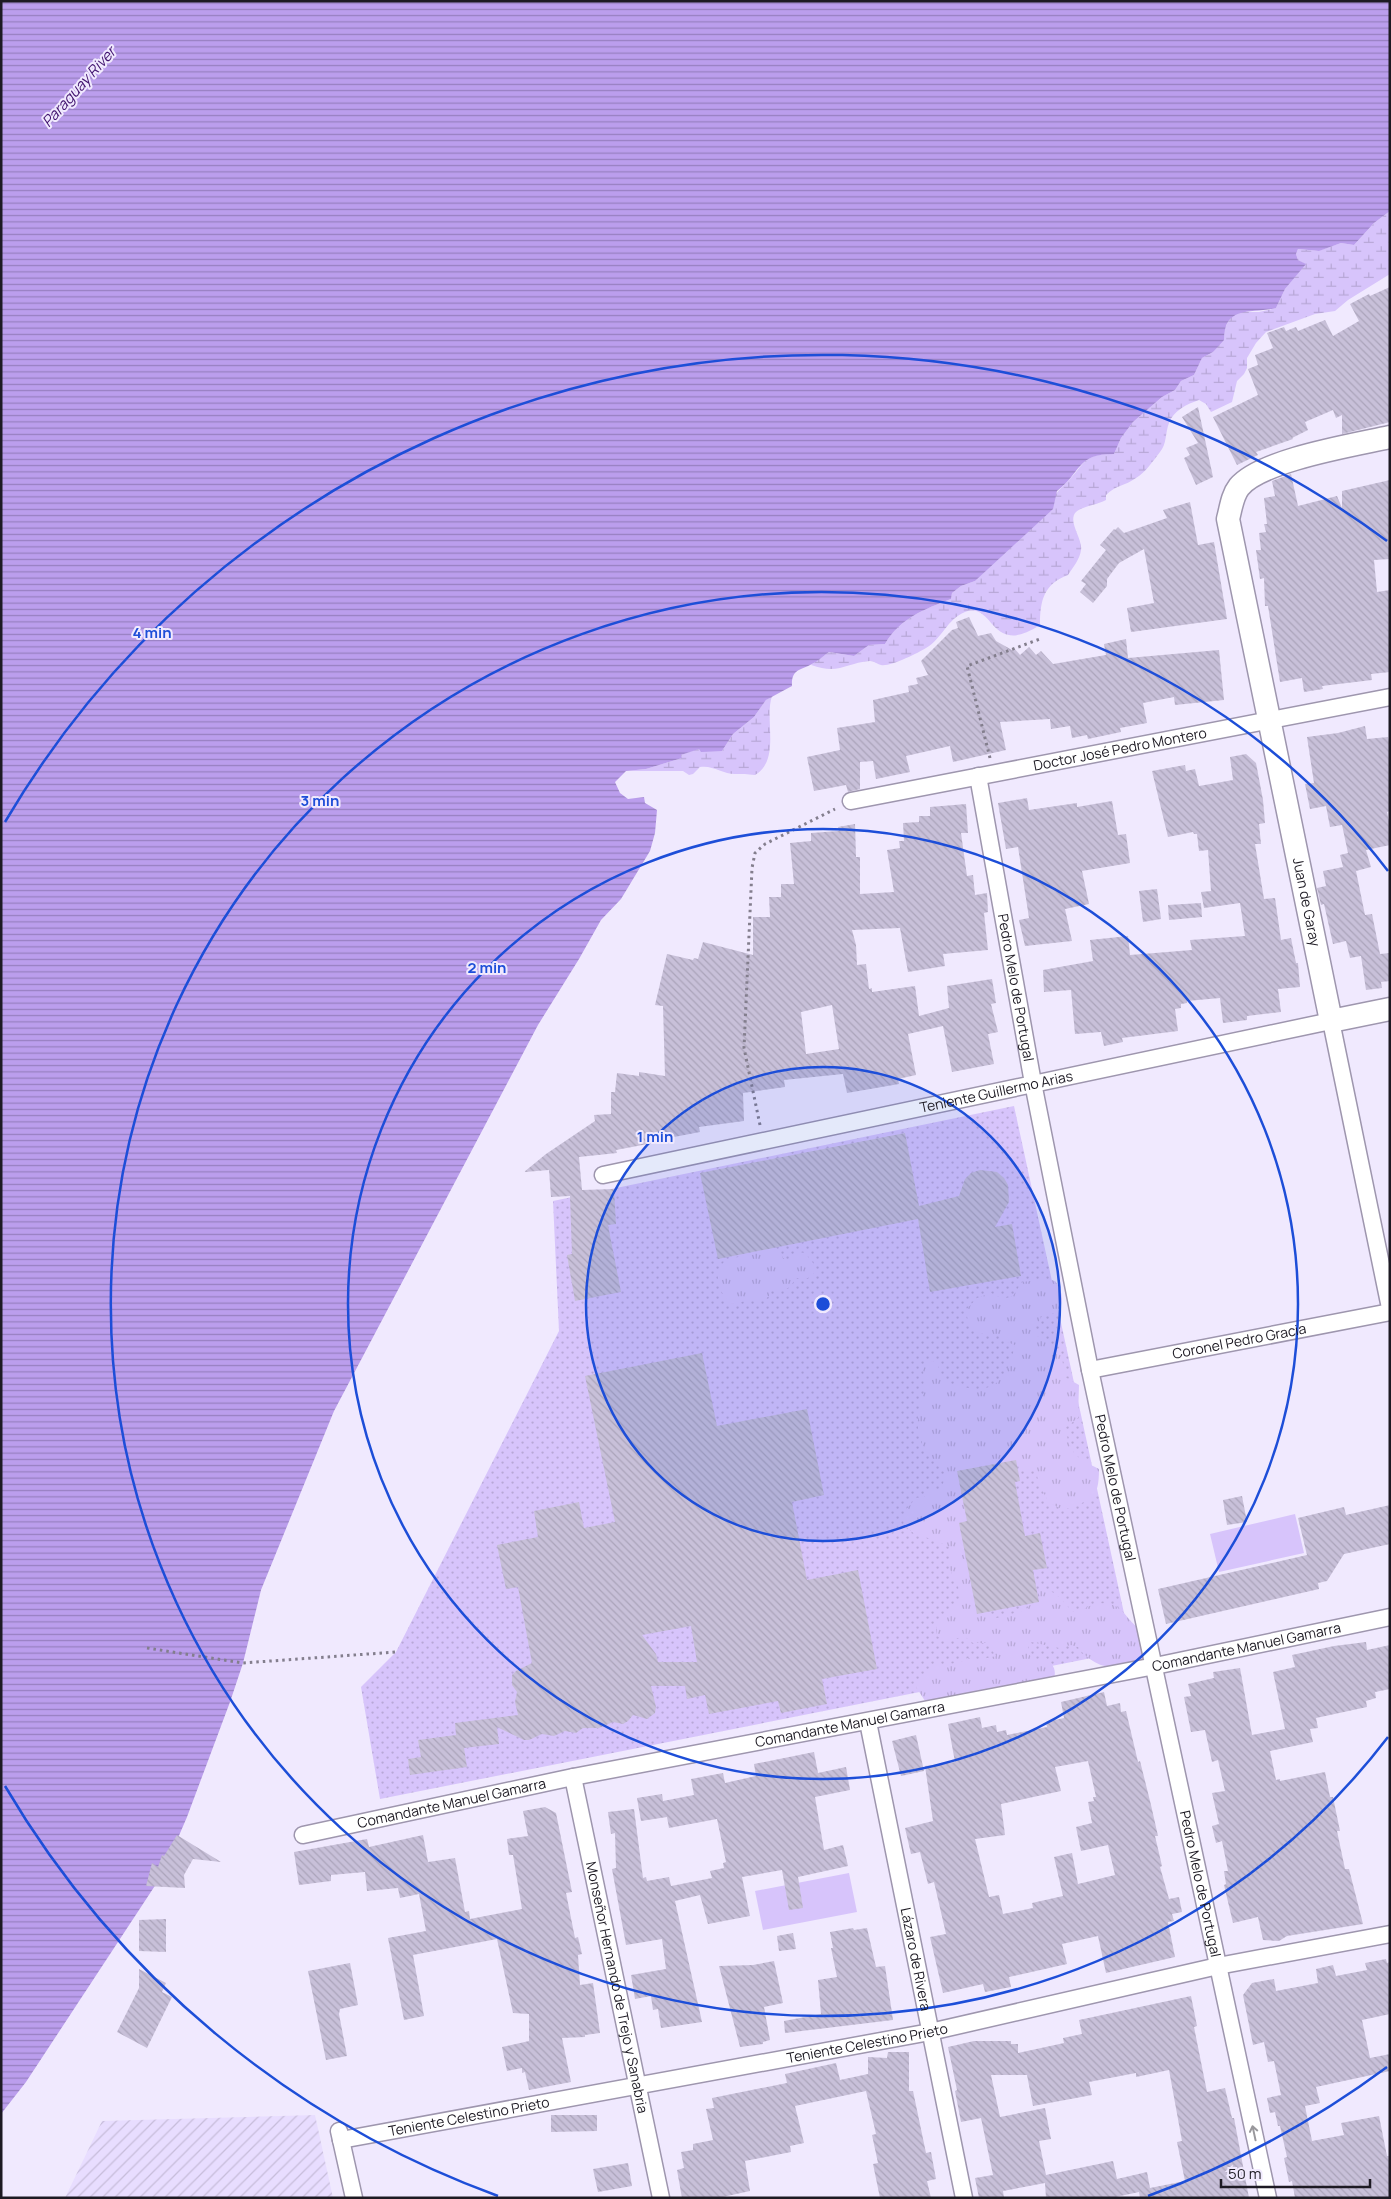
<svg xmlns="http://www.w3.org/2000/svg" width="1391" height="2199" viewBox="0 0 1391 2199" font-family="Manrope,sans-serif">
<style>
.industrial{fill:url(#industrial-furrows)}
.grass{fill:url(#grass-dots)}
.wetland{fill:url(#wetland-marsh)}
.park{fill:url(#park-tufts)}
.pitch{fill:#d7c4fb}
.water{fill:url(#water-rules)}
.building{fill:url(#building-back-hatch);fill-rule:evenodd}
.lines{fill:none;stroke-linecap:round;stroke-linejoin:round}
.street-casing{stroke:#9e96ae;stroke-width:19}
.secondary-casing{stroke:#9e96ae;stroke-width:25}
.path{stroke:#837e8d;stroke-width:3;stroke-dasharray:2.5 4;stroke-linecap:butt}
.street{stroke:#fff;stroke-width:16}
.secondary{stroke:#fff;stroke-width:22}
.oneway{stroke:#99989c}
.ring{fill:none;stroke:#1d4ed8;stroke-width:2.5}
.labels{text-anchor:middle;stroke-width:4;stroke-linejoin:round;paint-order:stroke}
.street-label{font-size:14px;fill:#1d1a23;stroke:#f0e9fe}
.water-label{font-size:15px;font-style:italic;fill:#40126e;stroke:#f0e9fe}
.centre{fill:#1d4ed8;stroke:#f0e9fe;stroke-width:2.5}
.ring-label{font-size:15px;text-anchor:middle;font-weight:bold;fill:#1d4ed8;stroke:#f0e9fe;stroke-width:4;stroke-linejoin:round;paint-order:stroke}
</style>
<defs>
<pattern id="industrial-furrows" width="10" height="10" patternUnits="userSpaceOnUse" patternTransform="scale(1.25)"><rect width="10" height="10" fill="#e8ddff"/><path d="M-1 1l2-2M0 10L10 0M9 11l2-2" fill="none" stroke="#c7bdda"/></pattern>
<pattern id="grass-dots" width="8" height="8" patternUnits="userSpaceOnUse" patternTransform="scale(1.25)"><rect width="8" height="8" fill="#d7c4fb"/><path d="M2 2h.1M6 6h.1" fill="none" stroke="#b8a8d7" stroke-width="1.8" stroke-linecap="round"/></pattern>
<pattern id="wetland-marsh" width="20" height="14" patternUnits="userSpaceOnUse" patternTransform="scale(1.25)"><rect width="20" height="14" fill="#d7c4fb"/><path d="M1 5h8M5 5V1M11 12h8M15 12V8" fill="none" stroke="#b8a8d7"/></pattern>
<pattern id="park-tufts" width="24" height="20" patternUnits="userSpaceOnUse" patternTransform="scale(1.25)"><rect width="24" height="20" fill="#d7c4fb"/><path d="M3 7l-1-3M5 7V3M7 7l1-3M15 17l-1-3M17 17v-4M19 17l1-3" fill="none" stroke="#b8a8d7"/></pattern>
<pattern id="water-rules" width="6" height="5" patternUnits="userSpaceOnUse" patternTransform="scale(1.25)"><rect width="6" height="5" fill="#bb9eed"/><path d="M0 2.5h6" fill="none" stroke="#9780c0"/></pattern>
<pattern id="building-back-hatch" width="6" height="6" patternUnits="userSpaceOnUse" patternTransform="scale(1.25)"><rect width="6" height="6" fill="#c8c0d9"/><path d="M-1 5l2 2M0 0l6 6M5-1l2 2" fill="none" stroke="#aba4ba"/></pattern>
</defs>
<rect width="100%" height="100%" fill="#f0e9fe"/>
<path class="industrial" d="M315,2115L333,2198H65L102,2121Z"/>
<path class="grass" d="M1014,1106L1132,1650L380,1799L361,1687L396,1652L559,1331L553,1201Z"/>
<path class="wetland" d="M1390,211V274L1348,300L1335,311L1315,314L1266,332L1256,343L1247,358V368L1244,374L1237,381L1232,402L1211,412L1206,404L1199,400C1187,404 1173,411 1169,423C1165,433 1167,444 1160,452C1153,461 1145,473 1136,478C1125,486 1116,485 1106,495V500C1097,505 1083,506 1076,512C1067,521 1083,539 1081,550C1080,559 1073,567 1068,575C1044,584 1040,600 1040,625C989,658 995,601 965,612C947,619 942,639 926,648C918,653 890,667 881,665C877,664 874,661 870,661C845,663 839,675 811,665L829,652L854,656L869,645L885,644C900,618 925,609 951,599L952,593L961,586L975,581L1053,502C1057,490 1058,492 1066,483C1086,464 1081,454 1114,454L1121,438L1133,422L1162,397L1175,390L1181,381L1194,375L1202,358L1213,352L1230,318L1238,312H1259L1276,308L1285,289L1305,264L1298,260L1296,254L1298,249L1318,251L1341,243L1354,245L1374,223Z
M772,696C764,719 781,760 755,775C747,774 742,774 735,774C723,774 713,765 700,767L693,774L689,775L683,771H626L646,769L682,758L681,755L700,748L722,751L733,734L754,717L766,700Z"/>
<path class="park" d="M774,1247L779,1250L783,1258L790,1261L798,1252L805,1253L813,1263L814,1273L808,1278H796L790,1287L781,1291L770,1289L769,1296L763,1301L749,1300L732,1304C721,1297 711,1273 724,1262C732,1257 739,1257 747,1256L749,1252Z
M1048,1279L1055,1281C1067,1296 1064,1315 1042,1316L1034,1329L1037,1336L1044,1338L1050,1347L1058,1350L1062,1358L1065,1377L1079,1385L1078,1418L1065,1428C1071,1455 1075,1457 1099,1469C1099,1501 1091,1499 1064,1510L1049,1503L1039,1484L1036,1471L1026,1470L1013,1463L978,1567L969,1576L977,1590L979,1608L993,1619L1026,1610L1041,1590C1058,1588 1065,1608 1077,1614C1090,1603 1110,1597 1124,1613C1130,1620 1132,1624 1141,1629L1149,1652C1130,1676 1094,1671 1078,1647L1071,1645L1059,1648L1031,1642L1028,1645L1029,1654L1033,1660L1045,1657C1054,1665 1058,1671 1052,1683L927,1704L916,1687L936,1665L959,1663L968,1658L978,1660L996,1656L987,1643H973L965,1637L945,1640L937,1636C935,1620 937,1622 948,1612C953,1607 953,1604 960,1601L958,1585L949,1568L950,1548L934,1539L917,1536L904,1525C901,1508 908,1511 915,1498L924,1497L929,1491L941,1490L946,1474L926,1453L918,1434V1412L924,1392L923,1365L925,1362L933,1361L938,1366L945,1384C957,1384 967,1389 977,1389C1003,1389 1010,1366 1015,1345L1005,1341L999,1334H983L969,1327L966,1310L977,1298L991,1293L1003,1299L1013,1296L1022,1282Z"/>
<path class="pitch" d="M1295,1514L1304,1553L1219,1572L1210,1534Z
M849,1873L857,1912L763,1930L755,1891Z"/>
<path class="water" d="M1,1H1390V211L1374,223L1354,245L1341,243L1319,251L1298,249L1296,254L1298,260L1306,264L1285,289L1276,308C1251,314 1224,305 1224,340L1213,352L1202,358L1194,375L1181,381L1175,390L1162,397L1133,422L1121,438L1114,454C1076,454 1082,472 1057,491L1053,509L975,581L961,586L952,593L951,599C925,609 900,618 885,644L869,645L854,656L829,652C823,656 818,661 812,664C801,670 791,669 792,686L766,700L754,717L733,734L722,751L701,752L699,749L681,755L682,758L646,769L626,771L615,782L620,793L628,799L644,797L645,803L657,810L655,833L650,851L621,899L601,920L579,959L538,1025L334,1411L261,1590L243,1663L230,1702L187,1817L162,1875L26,2082L1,2114Z"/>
<path class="building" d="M1390,287V422L1342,434V415L1336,418L1333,410L1305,422L1308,430L1292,438L1293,439L1256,452L1258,455L1237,465L1213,417L1258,395L1248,369L1258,365L1255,355L1273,348L1267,333L1284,327L1286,331L1296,327L1298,331L1325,320L1333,336L1359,321L1350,304L1369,294L1370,296Z
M1198,407L1213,477L1196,485L1184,458L1190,455L1186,448L1198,443L1182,417Z
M1291,474L1298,506L1337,496L1342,508V491L1390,480V559L1374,560L1377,592L1390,590V672L1371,674L1372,680L1322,686L1323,689L1304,692L1302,678L1280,682L1268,606H1265L1264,578L1260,579L1256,550H1261L1259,533L1266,532L1264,524H1267L1264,498L1275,496L1272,481Z
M1190,502L1198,545L1214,542L1227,619L1131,632L1127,608L1154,603L1144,549L1119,563L1107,579V586L1093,603L1080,592L1086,584L1081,581L1106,550L1100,545L1114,529L1115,530L1118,527L1124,533L1167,518L1163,510Z
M969,617L978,636L991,633L996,641L1012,650L1014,648L1020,655L1029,647L1036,655L1041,651L1053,664L1106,655L1104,644L1126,639L1128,658L1219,650L1224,700L1175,705L1174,697L1143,703L1147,723L1120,728L1121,732L1088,739L1087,735L1072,738L1070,726L1051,729L1050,719L1000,722L1006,750L953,762L950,746L906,756L910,772L876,779L873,761L860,762V789L848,792L846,785L814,791L807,757L840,750L837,728L875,722L873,700L909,692L908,686L918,684L916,678L928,675L921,661L952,630L958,628L956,622Z
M1365,726L1367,739L1388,737L1390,746V811L1387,812L1390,826V845L1366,850L1371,867L1356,871L1365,915L1372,914L1380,954L1390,953V981L1381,982L1382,988L1366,990L1361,956L1350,958L1346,941L1333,944L1324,904L1321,905L1317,888L1326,886L1323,871L1343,867L1340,855L1348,853L1342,825L1330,827L1326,806L1310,809L1305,784L1314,783L1307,737L1338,733Z
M1246,754L1256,763L1263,800L1265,823L1259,824L1261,844H1255L1264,899L1275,898L1281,940L1291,938L1296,963H1298L1300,987L1278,989L1281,1012L1247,1016V1020L1223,1023L1220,998L1187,1001V1003L1181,1004V1008L1175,1009L1178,1031L1122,1038L1123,1042L1104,1046L1101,1032L1075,1034L1071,990L1044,992L1043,970L1093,961L1090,940L1128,936L1130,955L1192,950L1190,940L1245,936L1240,903L1204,908L1201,892L1211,891L1208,850L1199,851L1197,834H1194L1193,832L1168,837L1152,771L1185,765L1186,771L1195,769L1199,786L1233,780L1230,757Z
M1027,798L1029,810L1077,803V807L1112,801L1118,835L1126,834L1130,863L1082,871L1089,904L1065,909L1072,941L1025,946L1019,920L1029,918L1018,847L1006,849L998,803Z
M966,804L968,833H961L967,876L973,875L975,895L987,893L988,912L984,913L988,950L943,954L945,966L908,972L900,928L852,930L856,945L857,965L866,964L869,989L872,988V992L915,986L919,1016L949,1008L947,986L992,979L996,1003L991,1004L998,1032L988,1034L994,1064L952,1072L943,1026L908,1034L916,1075L898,1079L899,1084L847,1093L843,1074L784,1080L785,1087L743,1093L744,1121L699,1127L700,1132L648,1142V1144L616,1150L617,1153L579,1157L582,1190L614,1189L616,1224L608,1225L621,1292L575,1301L567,1255L572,1254L570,1196L551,1197L549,1170L524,1172L546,1154L595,1121L594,1115L611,1114V1092H615L617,1073L639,1076V1072L665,1076L663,1006L655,1005L667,954L693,960L694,958L698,959L703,942L753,955V917H770L769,897H781V884H794L790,843L811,841V833L839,831L838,827L855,824L856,857H860V894L894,892L887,850L900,848L899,841H904L903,823L919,822V816H930V807ZM832,1005L839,1049L806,1054L801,1012Z
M1157,889L1161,919L1143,922L1139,891Z
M1201,903L1202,917L1169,920L1168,905Z
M905,1133L919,1206L959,1196L965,1179L971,1173L980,1170L997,1172L1004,1178L1008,1185L1009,1202L995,1227L1012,1224L1021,1276L930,1292L918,1219L718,1259L700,1173Z
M702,1353L717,1426L807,1409L824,1495L792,1502L807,1580L858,1570L877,1669L822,1679L827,1704L781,1713L778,1701L709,1714L705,1695L687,1699L685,1686H651L656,1707L655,1713L647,1719L633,1715L628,1721L623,1724L613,1722L599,1728H583L576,1733L565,1731L554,1736L542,1734L529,1740H524L497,1727L499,1744L464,1748L467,1767L410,1775L408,1759L421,1757L418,1740L456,1735L455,1723L518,1715L515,1702L517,1692L512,1685V1675L516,1671L532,1663L518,1587L506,1589L497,1545L538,1537L534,1511L579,1502L584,1528L615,1522L585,1376ZM691,1626L697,1662H658L656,1654L642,1635Z
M1016,1460L1020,1481L1015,1482L1025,1536L1040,1533L1047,1568L1033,1570L1039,1602L977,1614L959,1523L967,1521L957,1471Z
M1242,1496L1247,1522L1227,1525L1223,1500Z
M1390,1505V1544L1344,1554L1327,1581L1318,1583L1319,1589L1166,1624L1158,1589L1307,1555L1298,1518L1344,1507L1346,1515Z
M1366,1642L1367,1650L1390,1645V1689L1375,1692L1376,1698L1366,1701L1367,1707L1316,1718L1318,1728L1310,1729L1313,1742L1270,1751L1276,1780L1280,1779V1781L1325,1772L1330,1797H1333L1340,1831H1337L1345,1869H1349L1363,1924L1287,1936L1279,1941L1263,1940L1258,1917L1233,1923L1224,1885L1226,1884L1224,1871H1228L1222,1841L1216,1843L1212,1826L1219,1824L1212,1793L1225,1791L1218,1760L1212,1762L1205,1730L1191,1732L1184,1697L1191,1696L1188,1684L1214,1678L1213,1672L1240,1668L1252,1735L1285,1729L1273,1672L1295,1667L1292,1655L1334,1646Z
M1104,1692L1107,1706L1120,1703L1121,1712L1126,1711L1138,1762L1140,1761L1151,1805L1158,1836H1155L1162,1866L1160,1867L1169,1899L1179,1897L1182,1912L1172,1914L1174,1921L1168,1922L1175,1957L1106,1973L1098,1936L1062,1944L1067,1964L1009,1977L1011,1987L985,1992L983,1984L943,1993L930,1937L946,1934L934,1882L928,1884L920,1852L911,1854L905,1828L933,1821L925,1766L955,1762L948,1724L980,1717L982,1728L996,1725L997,1732L1006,1730L1007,1735L1047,1727L1046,1722L1064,1718L1061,1702ZM1088,1761L1096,1797H1093L1094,1801L1088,1802L1092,1823L1076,1827L1081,1851L1108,1845L1115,1875L1078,1884L1072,1853L1054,1857L1063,1896L1032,1903L1033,1908L1003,1914L999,1895L989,1897L975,1839L1005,1835L1001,1804L1061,1791L1055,1767Z
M916,1735L924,1771L901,1776L892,1741Z
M814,1752L818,1773L846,1767L850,1790L815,1797L824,1850L843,1845L848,1866L798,1877L803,1908L789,1910L782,1870L742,1877L750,1916L708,1924L700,1895L675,1901L702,2022L661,2028L658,2009L653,2010L651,1996L635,1999L631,1975L666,1969L662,1939L626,1945L612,1869L616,1868L615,1833L611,1834L608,1812L634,1809L643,1878L646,1877L647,1881L669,1877L671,1886L712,1878L710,1871L724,1868L723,1863L726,1862L717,1819L669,1828L667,1817L641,1821L637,1798L662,1794L663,1801L694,1795L691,1779L723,1773L725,1783L756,1776L754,1764Z
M545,1807L556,1813L572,1892L566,1893L575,1938L578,1937L582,1954L578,1955L580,1985L593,1983L600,2033L585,2035V2037L562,2038L571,2082L529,2090L525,2072L522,2073V2068L507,2071L502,2047L529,2041V2014L513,2013L497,1939L413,1955L424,2016L404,2020L388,1938L426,1931L419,1894L400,1898L398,1888L367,1891L365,1872L331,1875V1881L299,1885L294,1852L367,1839L369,1847L423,1835L428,1862L455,1858L465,1912L469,1911L470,1919L522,1909L513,1855H509L507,1839L528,1836L523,1811Z
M177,1835L221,1862L193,1859L184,1875L185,1888L146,1886L152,1863L158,1867L162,1855L164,1856Z
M166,1919V1952L139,1951V1920Z
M853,1928L854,1930L867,1928L876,1967L885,1966L893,2020L785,2033L784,2021L821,2014L818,1980L837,1977L831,1948H833L830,1932Z
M793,1933L796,1949L779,1951L777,1936Z
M1386,1959L1387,1963L1390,1962V2014L1362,2020L1370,2058L1390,2054V2071L1316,2087L1320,2103L1305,2106L1312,2141L1344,2135L1341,2123L1379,2116L1387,2156H1390V2198H1295L1292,2181L1289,2182L1284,2158L1287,2157L1280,2126H1278L1275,2112L1270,2113L1267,2098L1281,2095L1274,2061L1268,2062L1264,2042L1253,2045L1243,1995L1252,1983L1274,1979L1276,1991L1318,1983L1316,1969L1333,1965L1336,1976L1367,1970L1365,1963Z
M774,1961L783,2003L764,2007L770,2040L763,2042V2044L740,2047L719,1966L753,1965Z
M350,1963L358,2005L340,2009L339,2014L347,2056L326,2060L308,1971Z
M139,1969L166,1983L162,1992L172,1997L147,2048L117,2032L139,1988Z
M1191,1996L1197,2026L1194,2027L1207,2092L1225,2088L1232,2118H1234L1249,2198H1140L1139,2192L1111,2198H1046L1045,2183L1003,2191L1004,2198H979L975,2178L993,2175L981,2118L961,2122L955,2091L957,2090L948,2047L974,2041H1011V2044H1018V2053L1064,2043L1063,2038L1082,2034L1079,2020ZM1169,2070L1182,2141L1177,2142L1185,2181L1150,2188L1147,2172L1117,2179L1113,2161L1046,2175L1039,2141L1051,2139L1045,2108L1000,2117L991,2075H1027L1033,2106L1092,2095L1089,2082L1136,2073V2077Z
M888,2052H909V2091H913L926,2153L931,2152L936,2179L927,2181L931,2198H880L873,2164L878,2163L872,2135L876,2134L866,2091L795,2106L804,2143L790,2146L791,2152L745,2161L750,2191L718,2198H682L677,2170L684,2168L681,2152L693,2150V2144L713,2140L706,2109L714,2108L712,2098L787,2083L785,2074L836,2063L840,2080L868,2074V2057L887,2058Z
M551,2115H597V2131L551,2132Z
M628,2163L632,2186L598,2192L593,2169Z"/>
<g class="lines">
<g class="street-casing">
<g id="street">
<path id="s1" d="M978,776L1033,1083L1090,1370L1268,2198"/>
<path id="s2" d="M851,801L1390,697"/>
<path id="s3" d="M603,1175L1331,1021L1390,1308"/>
<path id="s4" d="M1090,1370L1390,1312"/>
<path id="s5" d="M868,1722L964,2198"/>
<path id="s6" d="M573,1777L661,2198"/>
<path id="s7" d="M303,1835L573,1777L1155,1666L1390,1617"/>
<path d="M339,2131L354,2198"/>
<path id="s8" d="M341,2140L930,2032L1218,1966L1390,1934"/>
</g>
</g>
<g class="secondary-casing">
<g id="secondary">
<path id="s9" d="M1390,437C1354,445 1261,460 1239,487C1232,496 1231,508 1228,519L1331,1021L1390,1009"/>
</g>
</g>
<path class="path" d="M990,758L967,666L1040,639
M760,1125L744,1048L752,868L755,853L765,844L835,809
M147,1648L243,1663L396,1652"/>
<use href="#street" class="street"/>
<use href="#secondary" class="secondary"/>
</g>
<defs><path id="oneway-shaft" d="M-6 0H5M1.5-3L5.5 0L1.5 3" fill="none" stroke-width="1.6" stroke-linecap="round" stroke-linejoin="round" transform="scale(1.25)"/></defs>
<use class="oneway" href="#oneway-shaft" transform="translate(1254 2133) rotate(-102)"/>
<circle cx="823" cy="1304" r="237" fill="#1d4ed8" fill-opacity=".12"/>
<g class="ring">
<circle cx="823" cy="1304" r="237"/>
<circle cx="823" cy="1304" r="475"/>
<path d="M1388 1737A712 712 0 1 1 1388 871"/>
<path d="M1387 2067A949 949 0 0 1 1148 2196M498 2196A949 949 0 0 1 5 1786M5 822A949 949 0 0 1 1387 541"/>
</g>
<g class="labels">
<g class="street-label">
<text dy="5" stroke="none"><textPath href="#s2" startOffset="274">Doctor José Pedro Montero</textPath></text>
<text dy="5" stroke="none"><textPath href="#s9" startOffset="586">Juan de Garay</textPath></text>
<text dy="5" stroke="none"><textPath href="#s1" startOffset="215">Pedro Melo de Portugal</textPath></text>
<text dy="5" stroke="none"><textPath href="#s3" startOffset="402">Teniente Guillermo Arias</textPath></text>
<text dy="5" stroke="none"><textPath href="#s4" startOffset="152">Coronel Pedro Gracia</textPath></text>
<text dy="5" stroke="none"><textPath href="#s1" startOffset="725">Pedro Melo de Portugal</textPath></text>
<text dy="5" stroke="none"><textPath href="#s7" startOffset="962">Comandante Manuel Gamarra</textPath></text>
<text dy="5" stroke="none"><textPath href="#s7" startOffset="558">Comandante Manuel Gamarra</textPath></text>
<text dy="5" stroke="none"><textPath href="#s7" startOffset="152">Comandante Manuel Gamarra</textPath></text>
<text dy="5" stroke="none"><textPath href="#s1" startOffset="1130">Pedro Melo de Portugal</textPath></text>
<text dy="5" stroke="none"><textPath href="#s5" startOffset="242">Lázaro de Rivera</textPath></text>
<text dy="5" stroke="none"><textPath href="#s6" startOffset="215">Monseñor Hernando de Trejo y Sanabria</textPath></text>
<text dy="5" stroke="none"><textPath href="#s8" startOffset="535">Teniente Celestino Prieto</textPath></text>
<text dy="5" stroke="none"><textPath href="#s8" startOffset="130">Teniente Celestino Prieto</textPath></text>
</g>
<g class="water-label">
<text transform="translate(79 87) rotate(-48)" y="5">Paraguay River</text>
</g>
</g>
<circle cx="823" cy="1304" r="8" class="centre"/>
<g class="ring-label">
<text x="152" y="638">4 min</text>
<text x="320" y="806">3 min</text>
<text x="487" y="973">2 min</text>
<text x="655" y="1142">1 min</text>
</g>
<rect width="1391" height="2199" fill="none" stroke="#1d1a23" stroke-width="5"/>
<path d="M1221 2179v8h149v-8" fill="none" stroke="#1d1a23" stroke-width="2.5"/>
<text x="1228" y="2179" font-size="15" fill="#1d1a23" stroke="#f0e9fe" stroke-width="4" paint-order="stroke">50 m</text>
</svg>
